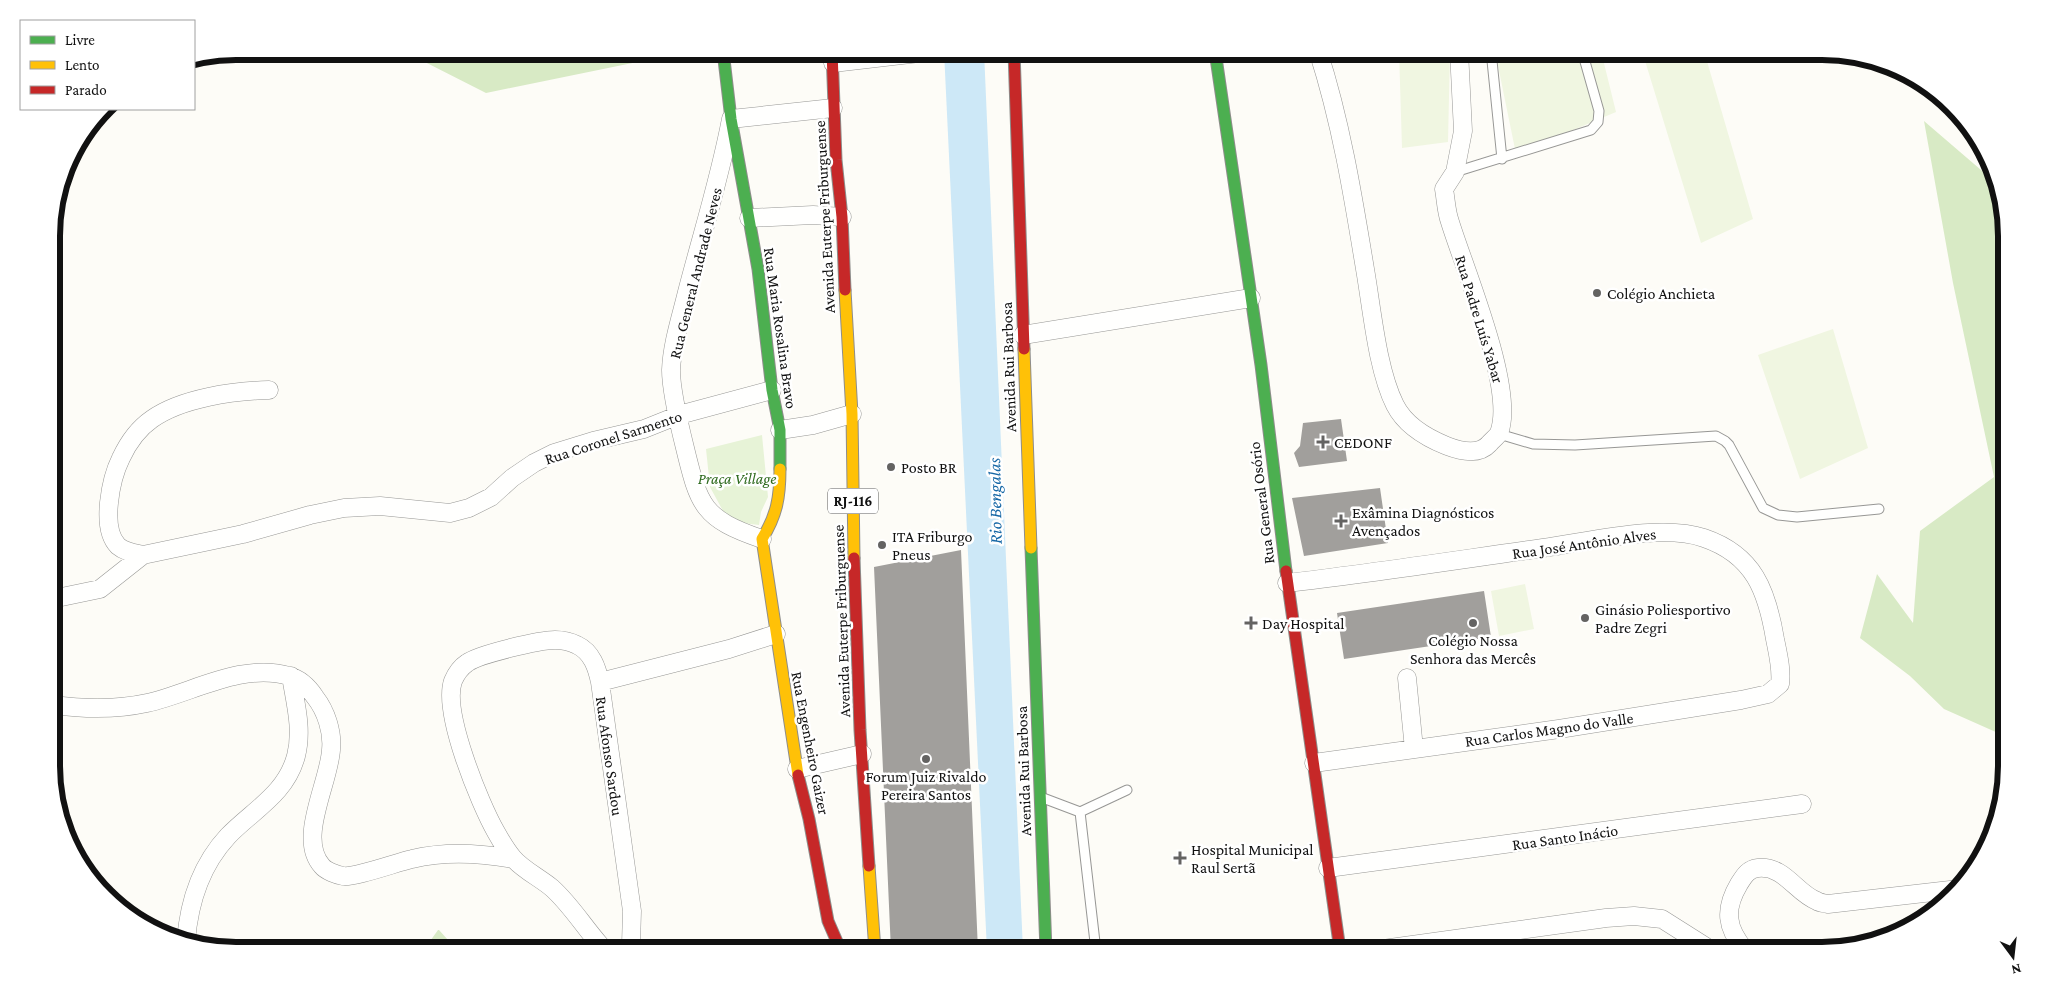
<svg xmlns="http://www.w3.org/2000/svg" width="2058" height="1002" viewBox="0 0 2058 1002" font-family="'Crimson Pro',serif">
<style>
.green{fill:#e7f3d7}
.forest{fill:#d8eac5}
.pitch{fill:#f0f6e1}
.water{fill:#cde8f7}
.building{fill:#a19f9c}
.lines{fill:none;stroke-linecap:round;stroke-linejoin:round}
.lane-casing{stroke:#979795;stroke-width:11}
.street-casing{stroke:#979795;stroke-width:19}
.fast-casing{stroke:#8e8d8b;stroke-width:13}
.slow-casing{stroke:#8e8d8b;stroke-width:13}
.jam-casing{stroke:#8e8d8b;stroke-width:13}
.lane{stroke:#fffffe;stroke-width:9}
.street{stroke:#fffffe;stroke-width:18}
.fast{stroke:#4caf50;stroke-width:11}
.slow{stroke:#ffc107;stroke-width:11}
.jam{stroke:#c62828;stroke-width:11}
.poi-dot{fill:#646362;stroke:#fff;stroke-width:2}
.labels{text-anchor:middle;stroke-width:5;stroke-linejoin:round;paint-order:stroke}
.shield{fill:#fff;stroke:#585858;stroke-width:1}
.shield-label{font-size:15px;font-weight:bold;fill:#111}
.street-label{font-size:16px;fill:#111;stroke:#fff}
.poi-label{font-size:16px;fill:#111;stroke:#fff;text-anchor:start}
.park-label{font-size:16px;font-style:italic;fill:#2f6b1f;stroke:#fff}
.water-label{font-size:18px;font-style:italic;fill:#1768a6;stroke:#fff}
.rim{fill:none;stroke:#111;stroke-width:6}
</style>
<rect width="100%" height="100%" fill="#fdfcf7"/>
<path class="green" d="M762,435L768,497L761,512L759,525L734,522L723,511L710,487L706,449Z"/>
<path class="forest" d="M411,51H662L652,59L486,93L417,58Z
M1924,121L1995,182L2005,213L2007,737L1944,709L1910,676L1860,638L1877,574L1913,623L1920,531L1994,477L1953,283Z
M438,930H439L458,951H423Z"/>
<path class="pitch" d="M1399,51H1450L1448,142L1402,148Z
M1495,51H1601L1616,112L1516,154Z
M1642,51H1704L1753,219L1701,243Z
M1833,329L1868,448L1800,479L1758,355Z
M1525,584L1534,629L1499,636L1491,591Z"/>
<path class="water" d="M944,51H984L1023,951H987Z"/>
<path class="building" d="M1341,419L1347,461L1299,467L1294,453L1300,446L1303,423Z
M1380,488L1388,543L1304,556L1292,498Z
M961,550L978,951H891L874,567Z
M1484,591L1491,637L1344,659L1337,613Z"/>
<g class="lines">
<g class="lane-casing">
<path id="lane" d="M1491,51L1502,159
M1455,172L1591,130L1598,122L1599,111L1582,51
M1499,434L1533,444L1575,445L1716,436L1725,441L1729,445L1763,508L1778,515L1797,517L1879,509
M1043,798L1080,812L1096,951
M1080,812L1127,790"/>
</g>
<g class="street-casing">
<path id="street" d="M1318,51C1341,122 1353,196 1365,269C1372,309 1377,369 1395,405C1405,425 1427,438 1447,446C1460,451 1478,456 1489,444C1492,440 1497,437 1499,433C1516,390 1464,268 1450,222C1446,211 1446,200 1444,189L1455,172L1463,131L1459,51
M833,63L936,51
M749,218L813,215L842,217
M1023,335L1251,298
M269,390C233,391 182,398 152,419C139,428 128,443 121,458C111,478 100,528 118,546C125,552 134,553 143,555L243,534L310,515L344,508L380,506L450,513L469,508L491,497L512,478L534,463L554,453L593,441L644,429L679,415L772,390
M780,430L813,425L852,414
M762,539C703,519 699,506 685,448C680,428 671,390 671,370C672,344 681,317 687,292C702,234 720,178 731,119L833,108
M1287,583C1373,573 1457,560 1543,548C1588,542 1661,523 1704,538C1754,555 1767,591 1775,639C1778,654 1782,670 1780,684L1768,694L1741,700L1559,729L1314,763
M52,599L100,589L143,555
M1407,678L1414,749
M600,682C597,668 592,652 577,645C571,642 562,640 555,640C540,640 479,654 467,663C461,667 456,674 453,681C442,712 480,804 496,832C501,841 506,850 513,858C522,869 540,878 552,888C571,905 584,927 601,946L607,951
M53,705C84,709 115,710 147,703C192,693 242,662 289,676C300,679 309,688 315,697C326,711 333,732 331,750C329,783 297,839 322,866C326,871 337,875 343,876C354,878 398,862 412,859C445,851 480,853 513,859
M797,769L862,754
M1328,868L1802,804
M186,941C189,902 201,865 228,836C253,810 286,794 296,756C303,729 295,702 291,676
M1376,950L1606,918L1634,916L1662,919L1711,950
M1745,950C1726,928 1724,909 1739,884C1744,876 1748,869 1758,868C1784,865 1796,893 1817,901C1820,903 1824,903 1828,904L1959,889
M626,951L631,944L632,911L600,682L729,649L776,634"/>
</g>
<g class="fast-casing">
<path id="fast" d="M723,51L731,119L758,269L772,390L780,430V469
M1215,51L1261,365L1286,571
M1031,548L1046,951"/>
</g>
<g class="slow-casing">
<path id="slow" d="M845,290L852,414L854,558
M1024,349L1031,548
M780,469C780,497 777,515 762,539L798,775
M869,866L875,951"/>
</g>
<g class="jam-casing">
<path id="jam" d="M832,51L836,160L842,217L845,290
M1014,51L1024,349
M854,558L860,730L869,866
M1286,571L1340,950
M798,775L809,819L828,921L841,951"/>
</g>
<use href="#lane" class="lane"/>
<use href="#street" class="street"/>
<use href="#fast" class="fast"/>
<use href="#slow" class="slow"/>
<use href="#jam" class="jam"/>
</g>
<g class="poi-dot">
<circle cx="1597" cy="293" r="5"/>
<path d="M1320.5 434.5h5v5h5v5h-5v5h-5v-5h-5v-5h5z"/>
<circle cx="891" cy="467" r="5"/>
<path d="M1338.5 513.5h5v5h5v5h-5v5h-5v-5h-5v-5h5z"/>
<circle cx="882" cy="545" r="5"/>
<circle cx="1585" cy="618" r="5"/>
<path d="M1248.5 615.5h5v5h5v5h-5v5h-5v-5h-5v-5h5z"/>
<circle cx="1473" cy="623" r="5"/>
<circle cx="926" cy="759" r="5"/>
<path d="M1177.5 850.5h5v5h5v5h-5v5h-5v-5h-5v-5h5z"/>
</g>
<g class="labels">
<rect class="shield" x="828" y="488.5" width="50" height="25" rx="4"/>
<g class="shield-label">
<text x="853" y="506">RJ-116</text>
</g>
<g class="street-label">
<text transform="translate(824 217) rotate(-93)" y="6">Avenida Euterpe Friburguense</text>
<text transform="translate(695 273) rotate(-76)" y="6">Rua General Andrade Neves</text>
<text transform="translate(1480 319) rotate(73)" y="6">Rua Padre Luís Yabar</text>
<text transform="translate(781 328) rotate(82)" y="6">Rua Maria Rosalina Bravo</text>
<text transform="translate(1008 367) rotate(-92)" y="6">Avenida Rui Barbosa</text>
<text transform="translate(613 437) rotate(-18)" y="6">Rua Coronel Sarmento</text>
<text transform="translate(1261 503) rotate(-97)" y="6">Rua General Osório</text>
<text transform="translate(1584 543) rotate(-8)" y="6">Rua José Antônio Alves</text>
<text transform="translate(841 621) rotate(-92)" y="6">Avenida Euterpe Friburguense</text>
<text transform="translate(1549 729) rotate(-8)" y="6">Rua Carlos Magno do Valle</text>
<text transform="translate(811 743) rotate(79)" y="6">Rua Engenheiro Gaizer</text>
<text transform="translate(610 756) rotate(82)" y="6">Rua Afonso Sardou</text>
<text transform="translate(1023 771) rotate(-92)" y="6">Avenida Rui Barbosa</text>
<text transform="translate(1565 837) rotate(-8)" y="6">Rua Santo Inácio</text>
</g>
<g class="poi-label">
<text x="1607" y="299">Colégio Anchieta</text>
<text x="1334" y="448">CEDONF</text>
<text x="901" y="473">Posto BR</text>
<text x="1352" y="518">Exâmina Diagnósticos<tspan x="1352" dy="18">Avençados</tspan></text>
<text x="892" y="542">ITA Friburgo<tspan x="892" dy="18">Pneus</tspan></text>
<text x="1595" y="615">Ginásio Poliesportivo<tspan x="1595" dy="18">Padre Zegri</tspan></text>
<text x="1262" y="629">Day Hospital</text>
<text x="1473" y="646" text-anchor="middle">Colégio Nossa<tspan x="1473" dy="18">Senhora das Mercês</tspan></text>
<text x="926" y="782" text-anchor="middle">Forum Juiz Rivaldo<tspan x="926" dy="18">Pereira Santos</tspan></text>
<text x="1191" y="855">Hospital Municipal<tspan x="1191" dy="18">Raul Sertã</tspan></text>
</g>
<g class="park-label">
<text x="737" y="484">Praça Village</text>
</g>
<g class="water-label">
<text transform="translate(995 501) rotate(-91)" y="6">Rio Bengalas</text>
</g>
</g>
<path d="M0 0H2058V1002H0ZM236 60H1822A176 176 0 0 1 1998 236V766A176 176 0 0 1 1822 942H236A176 176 0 0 1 60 766V236A176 176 0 0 1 236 60Z" fill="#fff" fill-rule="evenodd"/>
<path class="rim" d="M236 60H1822A176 176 0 0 1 1998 236V766A176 176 0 0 1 1822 942H236A176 176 0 0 1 60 766V236A176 176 0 0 1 236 60Z"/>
<rect x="20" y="20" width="175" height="90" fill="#ffffff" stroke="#a0a0a0"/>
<rect x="30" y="36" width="25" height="8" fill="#4caf50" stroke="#a0a0a0"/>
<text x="65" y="45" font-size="15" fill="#111111">Livre</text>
<rect x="30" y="61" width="25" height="8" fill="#ffc107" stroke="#a0a0a0"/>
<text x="65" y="70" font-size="15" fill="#111111">Lento</text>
<rect x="30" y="86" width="25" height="8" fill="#c62828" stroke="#a0a0a0"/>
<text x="65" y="95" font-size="15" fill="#111111">Parado</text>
<g transform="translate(2013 957) rotate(165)" stroke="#ffffff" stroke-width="4" paint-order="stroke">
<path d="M0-4L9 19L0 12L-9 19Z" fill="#111111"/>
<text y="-8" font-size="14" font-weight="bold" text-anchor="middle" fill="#111111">N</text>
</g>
</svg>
